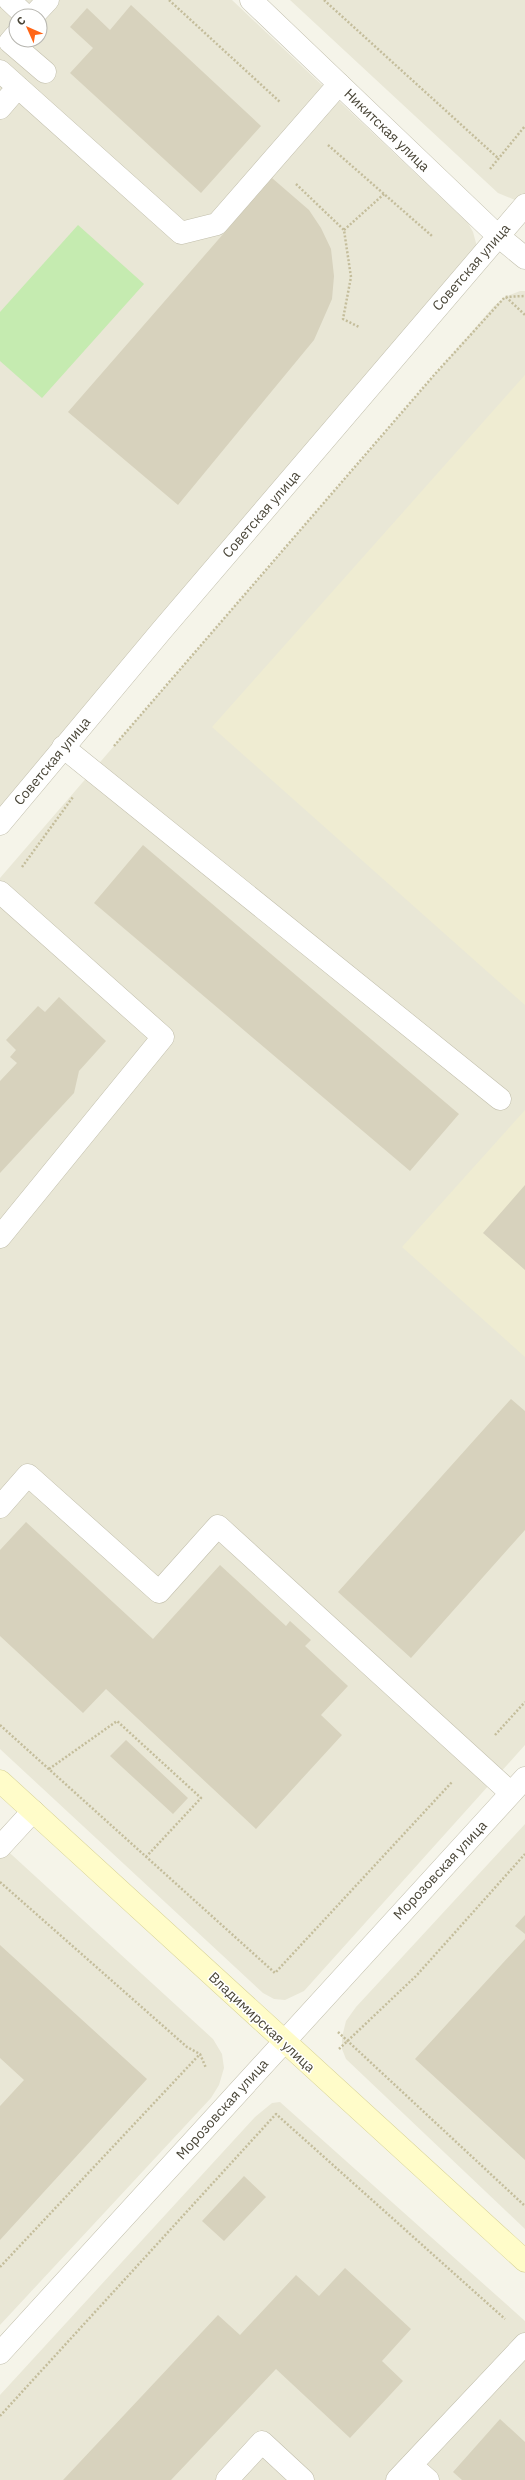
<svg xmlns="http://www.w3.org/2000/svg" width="525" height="2480" viewBox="0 0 525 2480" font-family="'IBM Plex Sans',sans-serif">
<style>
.residential{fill:#e9e7d6;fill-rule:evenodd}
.education{fill:#efecd2}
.green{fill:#c5ebb0}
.building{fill:#d7d2bd}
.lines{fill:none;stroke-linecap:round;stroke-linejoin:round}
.service-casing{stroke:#c1beab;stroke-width:23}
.minor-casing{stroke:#c1beab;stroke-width:23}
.secondary-casing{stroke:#d7d296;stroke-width:23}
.path{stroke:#c4bd9b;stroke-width:2.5;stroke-dasharray:2 2;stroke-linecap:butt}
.service{stroke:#fff;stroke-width:22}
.minor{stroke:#fff;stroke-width:22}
.secondary{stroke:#fffcc9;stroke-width:22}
.labels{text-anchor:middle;stroke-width:3;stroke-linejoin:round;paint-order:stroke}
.street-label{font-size:14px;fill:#494537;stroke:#fff}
</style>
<rect width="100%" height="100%" fill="#f5f4e9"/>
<path class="residential" d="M0,0H232L468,223L473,232L479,254L0,821ZM16,16H40V40H16Z
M290,0H525V198L515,200L498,193Z
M520,291H525V1745L304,1991L285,2000L274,1999L263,1993L0,1749V878L494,306L505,297Z
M525,1824V2229L346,2059L342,2049V2037L346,2021L356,2007Z
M0,1844L213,2039L222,2054L224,2068L219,2085L211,2098L0,2325Z
M280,2102L525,2321V2480H0V2395L255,2117L272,2103Z"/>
<path class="education" d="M525,375V1005L212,727Z
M525,1110V1357L402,1247Z"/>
<path class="green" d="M78,225L144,284L42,398L0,361V312Z"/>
<path class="building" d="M131,5L261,126L201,193L70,73L93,48L70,27L87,8L110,30Z
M272,178L309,210L321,228L331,249L334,276L332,299L314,340L178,505L68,412Z
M143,845L459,1114L410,1171L94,903Z
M59,997L106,1041L79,1071L74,1093L0,1173V1081L17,1063L10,1057L16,1050L6,1040L38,1006L45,1012Z
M525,1185V1270L483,1233Z
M511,1399L525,1411V1530L411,1658L338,1592Z
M26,1522L153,1639L220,1565L286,1626L290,1621L311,1640L305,1646L348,1686L321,1715L342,1735L256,1829L106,1689L83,1713L0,1636V1550Z
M126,1740L188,1798L173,1814L110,1756Z
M525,1915V1934L515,1926Z
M525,1939V2160L415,2059Z
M0,1945L147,2079L0,2240V2106L24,2080L0,2058Z
M244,2176L266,2197L224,2241L202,2221Z
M345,2268L411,2329L382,2361L403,2381L350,2438L276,2369L171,2480H63L218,2315L240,2335L296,2275L319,2296Z
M500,2419L525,2442V2480H462L453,2472Z"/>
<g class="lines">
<g class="service-casing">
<path id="service" d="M9,0L26,16
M33,16L48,0
M16,35L10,42L45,72
M0,71L181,233L217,224L339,84
M0,108L18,87
M63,747L500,1099
M0,892L163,1037L0,1237
M0,1507L28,1475L159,1592L218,1526L511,1793
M0,1847L33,1811
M411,2465L428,2480
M227,2480L262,2442L303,2480
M397,2480L525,2344"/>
</g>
<g class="minor-casing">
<path id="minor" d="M251,0L497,235L525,258
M0,824L162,630L525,205
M0,2353L525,1778"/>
</g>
<g class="secondary-casing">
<path id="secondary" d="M0,1781L525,2261"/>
</g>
<path class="path" d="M169,0L280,102
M324,0L499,159
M328,145L432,236
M490,169L525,126
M296,184L344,230L351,277L343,319L359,327
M344,230L384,194
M506,297L525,315
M114,746L435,374L505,297L525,296
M22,867L73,797
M0,1725L275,1973L452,1782
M495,1735L525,1702
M49,1769L117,1721L201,1798L146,1857
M0,1882L187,2047L200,2054L206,2068
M338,2032L525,2206
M339,2049L417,1975L525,1854
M0,2267L200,2054
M0,2416L276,2114L505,2319"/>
<use href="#service" class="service"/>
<use href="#minor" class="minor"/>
<use href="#secondary" class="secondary"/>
</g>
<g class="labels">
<g class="street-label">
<text transform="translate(387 130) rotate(44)" y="5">Никитская улица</text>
<text transform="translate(471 267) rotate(-49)" y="5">Советская улица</text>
<text transform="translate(261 514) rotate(-49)" y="5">Советская улица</text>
<text transform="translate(52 761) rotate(-50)" y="5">Советская улица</text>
<text transform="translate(440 1870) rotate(-47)" y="5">Морозовская улица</text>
<text transform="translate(262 2022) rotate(43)" y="5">Владимирская улица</text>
<text transform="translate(222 2109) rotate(-48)" y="5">Морозовская улица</text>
</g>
</g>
<g transform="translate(28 28) rotate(315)"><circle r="19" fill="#ffffff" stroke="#b6b5af"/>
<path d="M0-3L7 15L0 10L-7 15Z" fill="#ff6516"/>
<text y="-6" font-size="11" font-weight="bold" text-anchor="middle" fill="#494537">С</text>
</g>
</svg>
